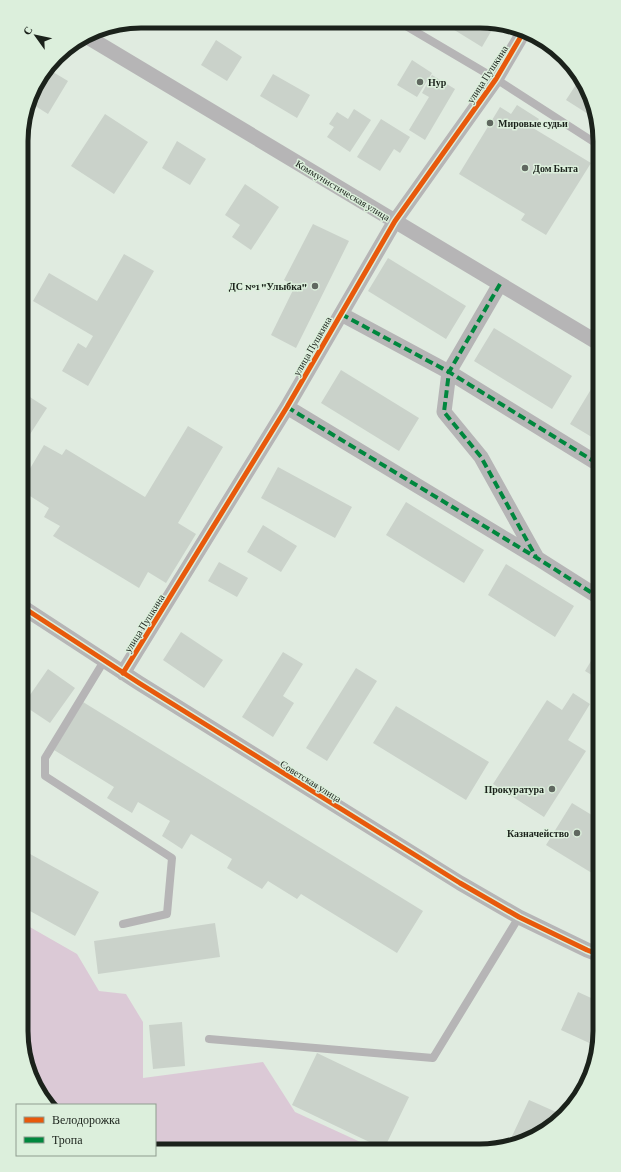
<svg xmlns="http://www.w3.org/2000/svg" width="621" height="1172" viewBox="0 0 621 1172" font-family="'Crimson Pro',serif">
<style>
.green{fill:#dbc9d6}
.building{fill:#cad2ca}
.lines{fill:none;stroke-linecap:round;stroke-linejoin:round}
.lane{stroke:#b6b5b6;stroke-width:8}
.street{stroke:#b6b5b6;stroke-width:15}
.quiet{stroke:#00873e;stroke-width:4;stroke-dasharray:8 4;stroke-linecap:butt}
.cycleway-casing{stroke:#dcefdc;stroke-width:8}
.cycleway{stroke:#e8590c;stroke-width:5}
.poi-dot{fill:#606860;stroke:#dcefdc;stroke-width:1.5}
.labels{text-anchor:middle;stroke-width:3;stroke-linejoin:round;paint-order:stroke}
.street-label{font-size:10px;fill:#1b221b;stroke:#dcefdc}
.poi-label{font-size:10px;font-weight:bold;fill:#1b221b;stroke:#dcefdc;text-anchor:start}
.rim{fill:none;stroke:#1b221b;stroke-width:5}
</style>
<rect width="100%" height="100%" fill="#e0ebe0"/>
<path class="green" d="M21,922L77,954L99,991L126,994L143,1022V1078L263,1062L295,1112L380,1151L155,1150V1105H51L27,1069L21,1031Z"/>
<path class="building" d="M141,21H151L146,30L133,23Z
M443,23H496L482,47Z
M216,40L242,57L227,81L201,65Z
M412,60L432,73L417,97L397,85Z
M48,69L68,81L48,114L29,102L33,88Z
M273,74L310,95L297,118L260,96Z
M432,75L455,89L425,140L409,130L429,97L422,93Z
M579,80L594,103L596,119L566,100Z
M517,105L539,119L533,128L591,163L546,235L521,220L525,214L459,174L500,107L511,114Z
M354,109L371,120L350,152L327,137L334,127L329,124L337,112L348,119Z
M105,114L148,142L114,194L71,166Z
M381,119L410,137L400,153L394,149L380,171L357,157Z
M177,141L206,159L190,185L162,168Z
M245,184L279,207L251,250L232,237L240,225L225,215Z
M313,224L349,241L296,348L271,335L295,286L284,280Z
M124,254L154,271L88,386L62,371L78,343L86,348L93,336L33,301L49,273L97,301Z
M388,258L466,306L446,339L368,291Z
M494,328L572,376L552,409L474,361Z
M341,370L419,418L399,451L321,403Z
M593,386L600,390V442L570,424Z
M22,392L47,408L23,445L22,444Z
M188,426L223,447L178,523L196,534L166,583L148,572L139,588L53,536L60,526L44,517L49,508L22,491V482L44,445L62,455L66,449L145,497Z
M278,467L352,507L335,538L261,498Z
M406,502L484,550L464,583L386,535Z
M263,525L297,546L281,572L247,552Z
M219,562L248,578L237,597L208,581Z
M506,564L574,606L555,637L488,595Z
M181,632L223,660L204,688L163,660Z
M600,646V680L585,671Z
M283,652L303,664L283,696L294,703L273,737L242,717Z
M356,668L377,681L327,761L306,748Z
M48,669L75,688L50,723L23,705Z
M573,693L590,704L568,740L586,751L544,817L493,784L547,700L562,710Z
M83,702L423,911L397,953L301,894L297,899L268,881L262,889L227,868L232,859L191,834L182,849L162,836L170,821L138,802L132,813L107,798L114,787L54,750Z
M396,706L489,762L466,800L373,743Z
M572,803L600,820V878L546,845Z
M21,849L99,892L75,936L21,906Z
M215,923L220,957L98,974L94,941Z
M578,992L600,1002V1039L598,1047L561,1030Z
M182,1022L185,1066L153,1069L149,1025Z
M317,1053L409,1097L384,1149L292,1105Z
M529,1100L563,1115L547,1131L518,1145L507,1147Z"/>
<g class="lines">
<path class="lane" d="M401,23L496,79L600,146
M104,661L45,758V776L172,858L167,914L123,924
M209,1039L433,1058L519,917"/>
<path class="street" d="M86,36L600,344
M500,284L449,372L444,412L481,457L537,558
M341,314L449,372L600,465
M287,407L537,558L600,598
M21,606L139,683L460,883L519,917L587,950L600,955
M123,673L287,407L395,221L496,79L523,33"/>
<path class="quiet" d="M500,284L449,372L444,412L481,457L536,557
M341,314L449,372L600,465
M287,407L537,558L600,598"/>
<g class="cycleway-casing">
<path id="cycleway" d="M21,606L139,683L460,883L519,917L587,950L600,955
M123,673L287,407L395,221L496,79L523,33"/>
</g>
<use href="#cycleway" class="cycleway"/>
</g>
<g class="poi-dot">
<circle cx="420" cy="82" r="4"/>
<circle cx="490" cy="123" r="4"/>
<circle cx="525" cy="168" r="4"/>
<circle cx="315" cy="286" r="4"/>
<circle cx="552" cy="789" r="4"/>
<circle cx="577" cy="833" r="4"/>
</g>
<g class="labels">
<g class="street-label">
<text transform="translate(487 74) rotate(-57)" y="4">улица Пушкина</text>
<text transform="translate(343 190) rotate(31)" y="4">Коммунистическая улица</text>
<text transform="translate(312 346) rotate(-60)" y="4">улица Пушкина</text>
<text transform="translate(144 623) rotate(-58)" y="4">улица Пушкина</text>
<text transform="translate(311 781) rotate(32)" y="4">Советская улица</text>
</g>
<g class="poi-label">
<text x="428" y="86">Нур</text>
<text x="498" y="127">Мировые судьи</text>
<text x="533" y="172">Дом Быта</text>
<text x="307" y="290" text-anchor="end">ДС №1 "Улыбка"</text>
<text x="544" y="793" text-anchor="end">Прокуратура</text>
<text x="569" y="837" text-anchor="end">Казначейство</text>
</g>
</g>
<path d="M0 0H621V1172H0ZM141 28H480A113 113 0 0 1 593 141V1031A113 113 0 0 1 480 1144H141A113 113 0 0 1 28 1031V141A113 113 0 0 1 141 28Z" fill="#dcefdc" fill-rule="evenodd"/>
<path class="rim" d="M141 28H480A113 113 0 0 1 593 141V1031A113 113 0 0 1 480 1144H141A113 113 0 0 1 28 1031V141A113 113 0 0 1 141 28Z"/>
<rect x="16" y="1104" width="140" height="52" fill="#dcefdc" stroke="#8f9d8f"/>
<rect x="24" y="1117" width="20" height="6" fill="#e8590c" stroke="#8f9d8f"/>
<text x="52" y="1124" font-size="12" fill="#1b221b">Велодорожка</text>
<rect x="24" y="1137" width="20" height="6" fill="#00873e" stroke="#8f9d8f"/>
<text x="52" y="1144" font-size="12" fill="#1b221b">Тропа</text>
<g transform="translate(36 36) rotate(303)" stroke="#dcefdc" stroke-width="3" paint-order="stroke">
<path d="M0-3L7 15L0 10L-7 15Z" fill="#1b221b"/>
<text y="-6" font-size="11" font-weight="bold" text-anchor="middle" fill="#1b221b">С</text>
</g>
</svg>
